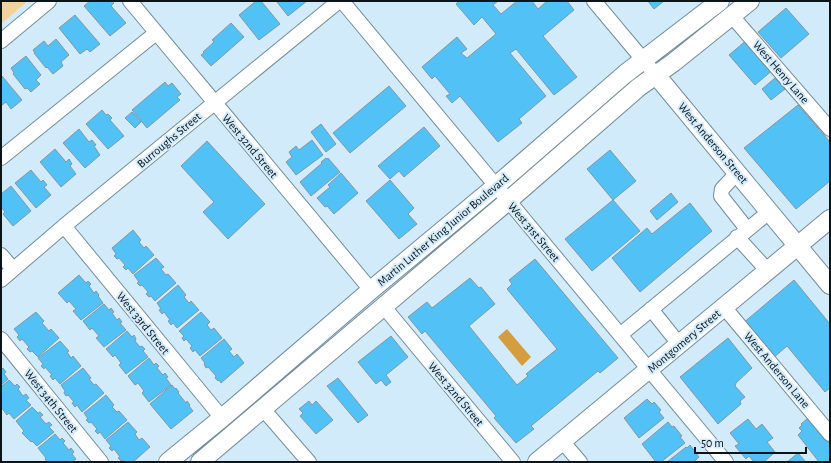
<svg xmlns="http://www.w3.org/2000/svg" width="831" height="463" viewBox="0 0 831 463" font-family="'Alegreya Sans',sans-serif">
<style>
.green{fill:#f4d19b}
.water{fill:#d49d40}
.building{fill:#52c1f6;stroke:#8098a6}
.lines{fill:none;stroke-linecap:round;stroke-linejoin:round}
.minor-casing{stroke:#748c99;stroke-width:16}
.major-casing{stroke:#748c99;stroke-width:20}
.minor{stroke:#fff;stroke-width:14}
.major{stroke:#fff;stroke-width:18}
.labels{text-anchor:middle;stroke-width:4;stroke-linejoin:round;paint-order:stroke}
.street-label{font-size:12px;fill:#0b1419;stroke:#d2ebfa}
</style>
<rect width="100%" height="100%" fill="#d2ebfa"/>
<path class="green" d="M1,1H28L1,24Z"/>
<path class="water" d="M507,329L531,357L522,366L498,337Z"/>
<path class="building" d="M90,1H112L114,3L111,6L126,23L110,36L84,6Z
M256,1H261L280,24L259,40L239,15Z
M278,1H307L288,16L277,2Z
M459,1H498L493,5L501,14L517,1H532L538,9L547,1H567L574,10L543,36L577,77L554,95L516,49L510,53L546,96L519,119L522,123L498,142L460,96L452,103L446,96L450,94L435,76L432,79L422,67L457,37L467,49L461,53L467,58L496,34L482,17L474,25L456,4Z
M648,1H664L654,9Z
M786,8L809,34L781,58L758,32Z
M75,15L100,44L90,52L87,49L80,54L59,28Z
M231,23L244,37L211,66L201,55L204,53L203,52L214,42L212,40Z
M56,39L69,55L61,62L63,66L53,74L47,67L46,68L34,53H35L33,50L44,41L48,46Z
M748,39L774,69L755,85L729,55Z
M26,56L41,75L36,80L40,84L31,92L27,88L25,89L13,74L14,73L11,68Z
M1,76H2L22,100L11,109L6,102L1,106Z
M775,78L785,89L771,100L762,89Z
M165,82L168,86L172,83L181,94L177,97L180,100L147,128L132,110Z
M389,86L406,106L350,153L333,133Z
M798,105L830,142V181L796,209L744,148Z
M102,110L106,115L108,114L112,118L110,120L124,136L108,149L86,124Z
M132,112L141,122L135,128L125,118Z
M321,124L336,144L326,152L311,132Z
M424,127L440,146L404,177L399,171L390,179L378,166Z
M79,129L89,142L92,140L96,145L94,146L100,155L85,168L63,143Z
M312,140L323,155L296,175L286,162L292,157L289,152L296,146L299,150Z
M207,141L265,204L228,239L203,212L214,202L181,166Z
M55,149L66,162L69,159L72,164L70,166L76,174L61,187L40,162Z
M610,150L636,181L613,200L587,169Z
M326,158L327,159L328,158L340,172L311,196L300,182L322,163L321,162Z
M31,170L41,182L43,180L47,185L44,187L51,195L36,208L15,183Z
M341,173L358,193L334,214L327,206L325,207L317,198L330,187L328,185Z
M390,180L414,208L408,214L417,224L399,239L366,201Z
M11,186L31,211L13,226L3,214L5,212L1,207V194Z
M671,193L678,202L657,220L650,211Z
M613,200L640,231L592,271L565,239Z
M690,203L712,231L640,292L612,258L647,228L652,234Z
M133,230L141,240L139,242L144,248L146,246L154,255L133,274L128,268L126,270L123,267L125,265L119,258L117,259L114,256L116,254L112,248Z
M156,258L164,267L161,269L166,275L168,274L176,283L155,301L151,296L149,297L146,294L148,292L142,285L140,286L137,283L139,282L134,275Z
M535,259L618,358L600,373L598,371L531,426L534,429L516,443L494,418L496,416L425,331L422,334L408,317L427,302L432,308L470,278L479,288L481,287L495,304L469,326L517,385L528,376L526,374L557,349L507,289L512,284L509,280Z
M79,275L86,283L88,281L91,284L89,286L94,293L96,291L99,295L98,296L103,303L81,320L73,311L76,309L69,301L67,303L58,293Z
M794,280L830,324V388L825,392L787,346L772,359L742,324Z
M178,285L186,295L184,297L189,303L191,301L199,310L177,328L173,323L171,325L168,321L170,320L164,312L162,314L159,310L161,309L157,303Z
M104,304L109,310L111,308L114,312L112,313L117,320L119,318L122,322L120,323L126,330L104,347L96,338L99,336L92,328L90,330L83,321Z
M36,312L44,321L42,323L49,331L51,329L59,338L38,357L32,351L30,352L27,349L29,347L22,339L20,341L17,337L19,335L14,329Z
M201,312L210,322L207,325L211,330L214,328L222,338L200,356L195,350L193,352L190,348L192,346L186,339L184,341L182,338L184,336L179,331Z
M127,331L132,337L134,335L136,339L135,341L140,347L142,346L145,349L143,351L148,357L126,374L119,365L121,363L115,355L113,357L106,349Z
M391,336L408,357L386,375L391,382L386,386L381,380L376,384L358,362Z
M728,338L752,368L736,383L735,386L745,397L740,401L741,404L718,424L680,377Z
M224,339L232,349L229,351L234,357L237,354L244,363L221,383L219,380L218,381L215,378L216,376L208,367L206,368L204,364L205,363L201,358Z
M60,341L69,351L67,352L71,358L73,356L81,366L60,384L55,378L53,380L50,376L52,375L45,367L44,369L41,366L43,364L38,358Z
M149,358L154,365L156,363L159,366L157,368L163,375L165,373L168,377L166,378L171,385L149,402L142,393L144,391L138,383L135,385L128,376Z
M3,368L6,372L4,374L8,379L1,385V370Z
M83,368L91,378L89,379L94,385L96,384L104,393L82,412L77,405L75,407L72,403L74,402L68,395L66,396L64,393L65,391L61,385Z
M338,378L368,415L358,423L327,386Z
M9,380L15,386L17,384L20,387L18,389L23,396L26,394L29,398L26,400L31,405L14,419L9,413L7,415L1,407V387Z
M172,385L175,389L176,388L179,392L178,393L186,403L187,401L190,405L189,406L193,411L171,429L150,404Z
M106,395L114,405L112,407L117,412L119,411L127,420L105,439L100,432L98,434L95,431L97,429L91,422L89,423L86,420L88,419L84,413Z
M647,399L652,404L654,402L661,410L659,412L664,418L639,438L624,418Z
M309,401L312,405L316,401L333,420L316,434L300,416L303,413L299,409Z
M32,407L38,413L40,412L43,415L40,417L46,424L49,422L52,425L49,427L54,432L37,446L32,441L31,442L22,433L24,431L16,421Z
M808,418L830,444V458L827,462H819L798,435L802,431L799,428L802,425L801,424Z
M748,419L756,429L762,424L773,438L767,442L775,452L764,462H754L749,456L746,459L735,446L739,444L730,433Z
M128,422L137,432L135,434L139,440L142,438L150,447L133,462H125L123,460L121,461L118,458L120,457L114,449L112,451L109,448L111,446L106,440Z
M668,422L672,427L674,426L682,436L680,437L685,443L661,462H656L642,444Z
M55,434L60,440L62,438L65,441L63,443L69,450L71,448L74,452L72,454L76,459L72,462H47L45,459L46,458L38,448Z
M690,445L699,457L694,462H667L686,447L687,448Z
M798,453L806,462H787Z"/>
<g class="lines">
<g class="minor-casing">
<path id="minor" d="M130,1L371,290
M342,1L726,462
M594,1L656,75
M731,15L830,129
M1,41L49,1
M1,158L156,33
M738,172L722,189L721,196L747,229
M64,226L222,418
M737,237L768,271
M1,255L13,269
M1,280L64,226L339,1
M384,307L513,462
M724,307L830,434
M651,309L679,344
M620,335L769,212
M1,339L101,462
M263,409L309,462
M562,441L580,462"/>
</g>
<g class="major-casing">
<path id="major" d="M656,75L830,285
M168,462L222,418L371,290L496,186L625,74L720,1
M200,462L508,201L639,87L674,62L750,1
M537,462L830,219"/>
</g>
<use href="#minor" class="minor"/>
<use href="#major" class="major"/>
</g>
<g class="labels">
<g class="street-label">
<text transform="translate(781 72) rotate(49)" y="4">West Henry Lane</text>
<text transform="translate(169 140) rotate(-40)" y="4">Burroughs Street</text>
<text transform="translate(713 143) rotate(50)" y="4">West Anderson Street</text>
<text transform="translate(250 146) rotate(50)" y="4">West 32nd Street</text>
<text transform="translate(443 230) rotate(-40)" y="4">Martin Luther King Junior Boulevard</text>
<text transform="translate(534 232) rotate(50)" y="4">West 31st Street</text>
<text transform="translate(143 323) rotate(51)" y="4">West 33rd Street</text>
<text transform="translate(684 341) rotate(-40)" y="4">Montgomery Street</text>
<text transform="translate(777 370) rotate(50)" y="4">West Anderson Lane</text>
<text transform="translate(456 394) rotate(50)" y="4">West 32nd Street</text>
<text transform="translate(51 401) rotate(51)" y="4">West 34th Street</text>
</g>
</g>
<rect width="831" height="463" fill="none" stroke="#0b1419" stroke-width="4"/>
<path d="M695 447v6h111v-6" fill="none" stroke="#0b1419" stroke-width="2"/>
<text x="701" y="447" font-size="12" fill="#0b1419" stroke="#d2ebfa" stroke-width="3" paint-order="stroke">50 m</text>
</svg>
